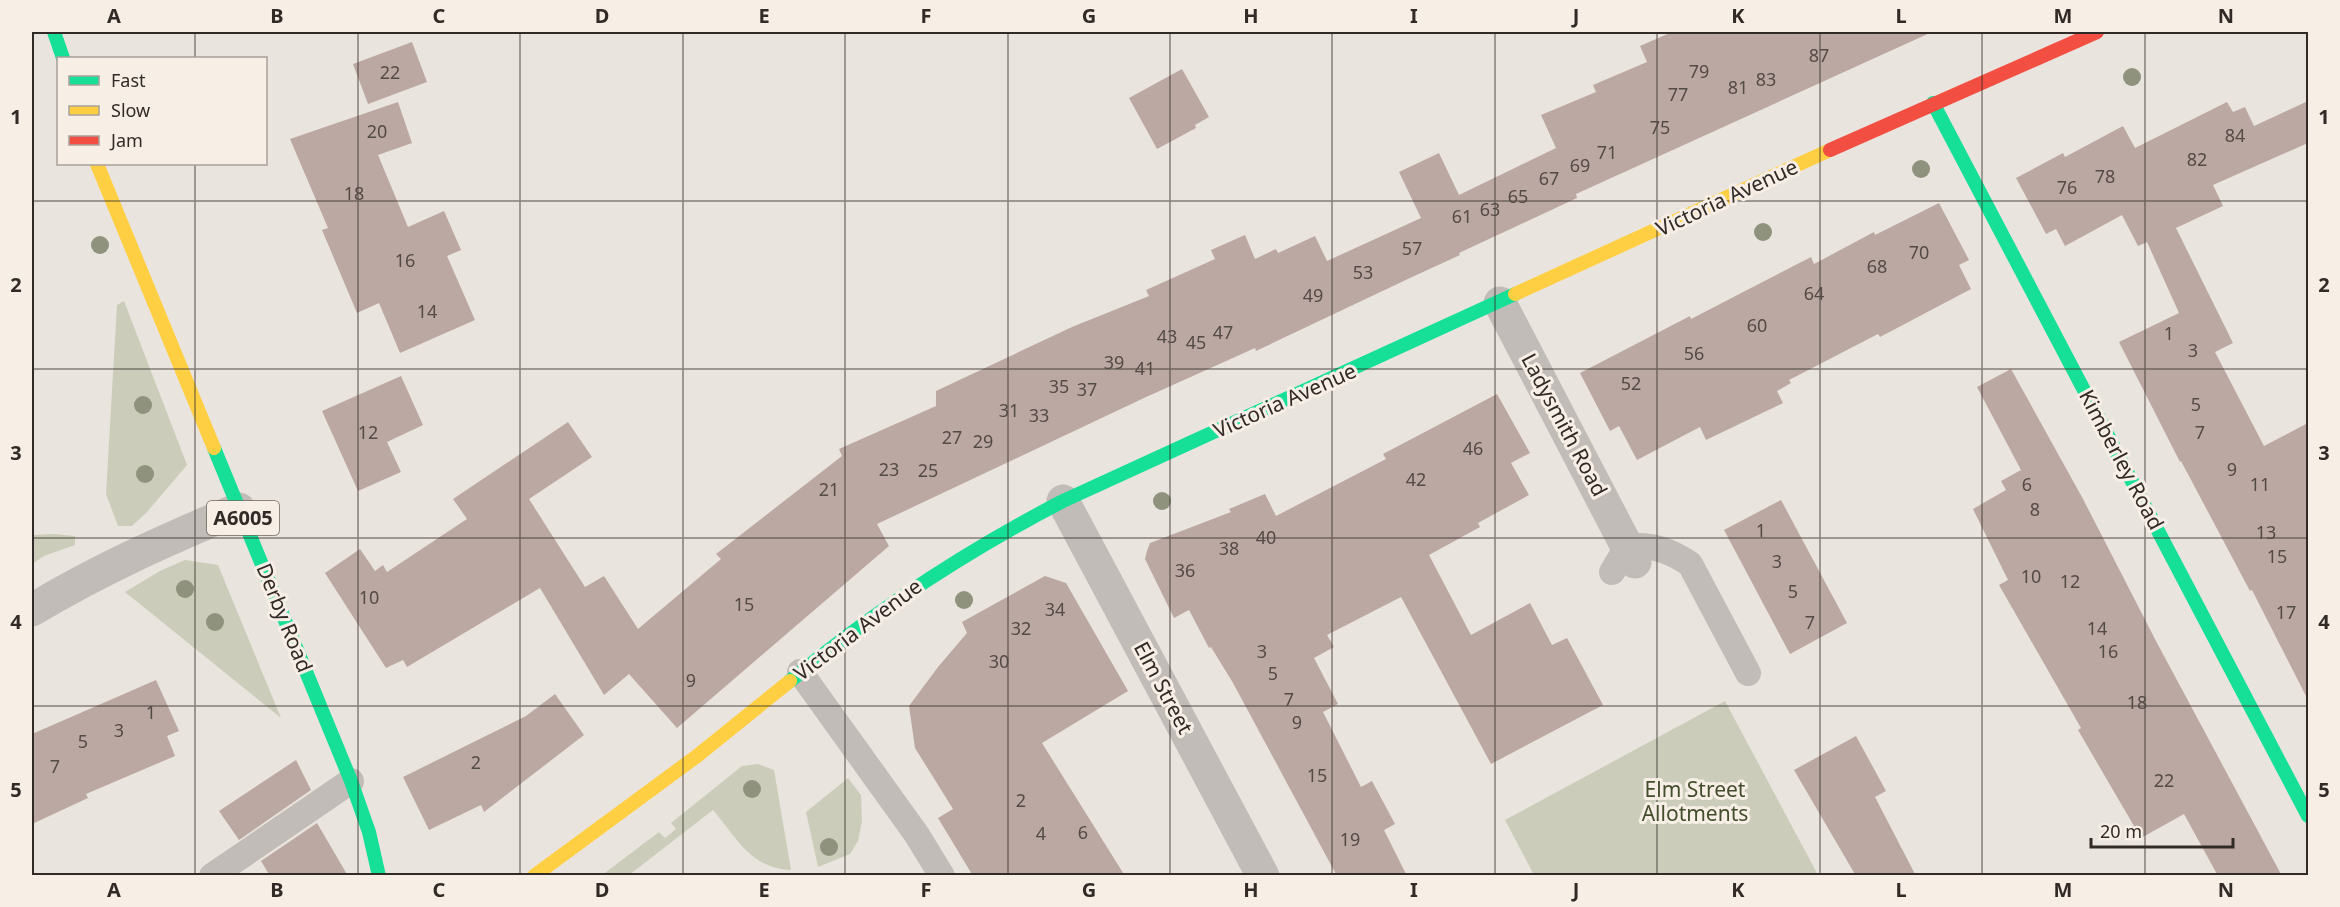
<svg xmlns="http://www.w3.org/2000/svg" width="2340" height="907" viewBox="0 0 2340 907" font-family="'Noto Sans',sans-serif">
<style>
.green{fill:#cbcdba}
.building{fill:#bca8a2}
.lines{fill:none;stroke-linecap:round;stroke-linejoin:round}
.lane{stroke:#c2bcb8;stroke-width:26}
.street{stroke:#c2bcb8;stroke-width:33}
.fast{stroke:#16e098;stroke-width:14}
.slow{stroke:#ffcf43;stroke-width:14}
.jam{stroke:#f24e42;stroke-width:14}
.tree{fill:#8f927d}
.grid{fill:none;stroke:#322a27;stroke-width:1.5;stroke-opacity:0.55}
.labels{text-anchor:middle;stroke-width:6;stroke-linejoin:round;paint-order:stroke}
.number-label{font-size:18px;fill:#544a46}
.shield{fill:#f7eee6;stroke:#6d6560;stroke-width:1.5}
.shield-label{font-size:20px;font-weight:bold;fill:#322a27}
.street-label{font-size:21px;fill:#322a27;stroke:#f7eee6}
.park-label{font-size:21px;fill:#444e2d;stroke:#f7eee6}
.neatline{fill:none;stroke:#322a27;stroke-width:2}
.grid-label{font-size:20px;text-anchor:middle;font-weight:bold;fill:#322a27}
</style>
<rect width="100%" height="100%" fill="#eae4de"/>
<path class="green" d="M124,301L187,465L147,512L132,526H118L106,494L117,305Z
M54,534L75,536V545L44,556L32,564V535Z
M185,560L218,565L281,718L125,592L160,571Z
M1725,701L1818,875H1534L1505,820Z
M758,764L774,770L791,870C750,868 737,838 713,810L629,875H602L659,832L665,838L676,829L671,823L742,766Z
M848,778L861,795L862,821L858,841L850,854L818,867L806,812Z"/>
<path class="building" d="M1672,32H1932L1576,194L1577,198L1459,253L1460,255L1410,278L1256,351L1255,348L1144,398L877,524L889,546L677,728L629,674L604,695L540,588L407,667L403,660L386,668L325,573L360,549L375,571L383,565L387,572L467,519L453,499L568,422L592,457L529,499L585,587L604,576L638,629L721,559L716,554L842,456L839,449L936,406V391L1072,327L1149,296L1146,290L1215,259L1211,250L1245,235L1255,259L1276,249L1278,253L1315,236L1327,261L1421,218L1399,172L1439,153L1459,195L1556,148L1541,115L1596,92L1593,85L1647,62L1640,46Z
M412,42L427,82L368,104L353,64Z
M1182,69L1209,117L1195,125L1196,128L1157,149L1129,98Z
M2308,101V143L2213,185L2223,206L2176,228L2233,343L2215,352L2264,446L2308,423V700L2252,590L2250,591L2181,461L2180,462L2119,342L2179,313L2147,242L2138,246L2122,215L2065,246L2056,229L2046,234L2016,178L2063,153L2065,157L2123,126L2135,148L2227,102L2233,112L2245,107L2254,126Z
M398,102L412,143L378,155L408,227L444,211L461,250L447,256L475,320L400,353L379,303L357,313L322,230L328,228L290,139Z
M1939,203L1969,260L1959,265L1971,289L1880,337L1878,334L1789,380L1791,383L1777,391L1783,403L1706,440L1700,427L1637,460L1619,426L1610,431L1580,373L1690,316L1691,319L1811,257L1814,264L1874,232L1875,235Z
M2011,369L2083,499L2156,641L2282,876H2218L2184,814L2141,838L2078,730L2081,728L1999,585L2008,580L1973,509L2006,490L2001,481L2021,470L1977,387Z
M401,376L423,425L387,442L401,472L358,491L322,411Z
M1497,394L1530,453L1511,463L1529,495L1478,523L1480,527L1429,555L1471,635L1530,603L1552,645L1567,638L1603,705L1491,764L1401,597L1327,635L1334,647L1314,658L1338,704L1323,712L1361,787L1372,781L1395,824L1384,830L1407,876H1337L1233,683L1211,647L1209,648L1189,610L1174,618L1145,559L1147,551L1150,543L1231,512L1229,509L1265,494L1276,516L1386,459L1383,454Z
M1781,500L1847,623L1790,654L1724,530Z
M1045,576L1066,583L1128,691L1042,743L1125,876H973L938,818L953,809L915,748L909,706L938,667L967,633L962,622Z
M156,680L179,731L167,736L175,756L86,794L88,798L32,824V734Z
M555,694L584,735L484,812L481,805L429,830L403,777L526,716Z
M1856,736L1886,791L1875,797L1916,876H1856L1794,770Z
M296,760L311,790L239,840L219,811Z
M317,823L348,876H270L261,861Z"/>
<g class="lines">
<path class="lane" d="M1612,572L1627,547C1650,543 1671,551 1690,564L1748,673
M800,672L917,835L942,876
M212,876L351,781"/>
<path class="street" d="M1500,303L1635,562
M1063,501L1263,876
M32,610C98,570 168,539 239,509"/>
<path class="fast" d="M54,32L63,58
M1933,103L2308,816
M214,448L351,781L369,832L379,876
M790,681C876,610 965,552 1063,501L1515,294"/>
<path class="slow" d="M97,164L214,448
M1515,294L1830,150
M534,876L697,756L790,681"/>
<path class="jam" d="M1830,150L2097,32"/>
</g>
<g class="tree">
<circle cx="2132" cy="77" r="9"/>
<circle cx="1921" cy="169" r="9"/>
<circle cx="1763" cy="232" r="9"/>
<circle cx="100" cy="245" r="9"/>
<circle cx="143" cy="405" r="9"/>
<circle cx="145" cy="474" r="9"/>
<circle cx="1162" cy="501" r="9"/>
<circle cx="185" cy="589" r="9"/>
<circle cx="964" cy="600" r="9"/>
<circle cx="215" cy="622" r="9"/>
<circle cx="752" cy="789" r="9"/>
<circle cx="829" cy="847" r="9"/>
</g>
<path class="grid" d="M195,32V58M358,32V876M520,32V876M683,32V876M845,32V876M1008,32V876M1170,32V876M1332,32V876M1495,32V876M1657,32V876M1820,32V876M1982,32V876M2145,32V876M195,164V876M32,201H2308M32,369H2308M32,538H2308M32,706H2308"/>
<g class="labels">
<g class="number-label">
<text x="1819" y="62">87</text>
<text x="1699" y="78">79</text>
<text x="390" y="79">22</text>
<text x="1766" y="86">83</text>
<text x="1738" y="94">81</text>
<text x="1678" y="101">77</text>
<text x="1660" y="134">75</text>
<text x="377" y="138">20</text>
<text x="2235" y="142">84</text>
<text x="1607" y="159">71</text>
<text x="2197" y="166">82</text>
<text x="1580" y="172">69</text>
<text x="2105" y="183">78</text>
<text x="1549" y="185">67</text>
<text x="2067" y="194">76</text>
<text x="354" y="200">18</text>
<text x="1518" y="203">65</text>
<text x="1490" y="216">63</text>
<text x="1462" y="223">61</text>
<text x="1412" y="255">57</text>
<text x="1919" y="259">70</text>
<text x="405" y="267">16</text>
<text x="1877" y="273">68</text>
<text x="1363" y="279">53</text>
<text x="1814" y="300">64</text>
<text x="1313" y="302">49</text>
<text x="427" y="318">14</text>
<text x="1757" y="332">60</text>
<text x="1223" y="339">47</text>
<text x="2169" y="340">1</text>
<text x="1167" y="343">43</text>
<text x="1196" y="349">45</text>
<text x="2193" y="357">3</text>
<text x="1694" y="360">56</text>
<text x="1114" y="369">39</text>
<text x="1145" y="375">41</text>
<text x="1631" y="390">52</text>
<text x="1059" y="393">35</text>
<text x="1087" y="396">37</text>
<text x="2196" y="411">5</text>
<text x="1009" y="417">31</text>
<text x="1039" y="422">33</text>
<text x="368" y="439">12</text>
<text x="2200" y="439">7</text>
<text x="952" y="444">27</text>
<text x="983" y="448">29</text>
<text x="1473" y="455">46</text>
<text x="889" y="476">23</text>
<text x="2232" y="476">9</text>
<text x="928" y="477">25</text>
<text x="1416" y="486">42</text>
<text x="2027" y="491">6</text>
<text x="2260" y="491">11</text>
<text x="829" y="496">21</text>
<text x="2035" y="516">8</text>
<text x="1761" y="537">1</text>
<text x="2266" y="539">13</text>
<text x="1266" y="544">40</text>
<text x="1229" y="555">38</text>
<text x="2277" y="563">15</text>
<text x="1777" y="568">3</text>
<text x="1185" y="577">36</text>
<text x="2031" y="583">10</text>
<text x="2070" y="588">12</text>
<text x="1793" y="598">5</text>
<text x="369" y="604">10</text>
<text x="744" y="611">15</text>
<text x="1055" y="616">34</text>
<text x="2286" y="619">17</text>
<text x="1810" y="629">7</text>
<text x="1021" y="635">32</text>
<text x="2097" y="635">14</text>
<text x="1262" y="658">3</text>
<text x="2108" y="658">16</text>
<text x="999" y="668">30</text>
<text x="1273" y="680">5</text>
<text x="691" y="687">9</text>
<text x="1289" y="706">7</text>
<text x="2137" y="709">18</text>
<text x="151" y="719">1</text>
<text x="1297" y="729">9</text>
<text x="119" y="737">3</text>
<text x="83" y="748">5</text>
<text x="476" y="769">2</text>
<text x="55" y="773">7</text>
<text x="1317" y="782">15</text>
<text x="2164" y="787">22</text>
<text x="1021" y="807">2</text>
<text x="1083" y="839">6</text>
<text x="1041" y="840">4</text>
<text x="1350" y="846">19</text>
</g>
<rect class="shield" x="207" y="501" width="72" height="34" rx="4.5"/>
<g class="shield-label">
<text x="243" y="525">A6005</text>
</g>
<g class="street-label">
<text transform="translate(1727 198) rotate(-25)" y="7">Victoria Avenue</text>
<text transform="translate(1285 401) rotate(-24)" y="7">Victoria Avenue</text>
<text transform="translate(1564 425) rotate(62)" y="7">Ladysmith Road</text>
<text transform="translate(2121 460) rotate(62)" y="7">Kimberley Road</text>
<text transform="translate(284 618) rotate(68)" y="7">Derby Road</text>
<text transform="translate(858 630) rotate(-37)" y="7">Victoria Avenue</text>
<text transform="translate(1163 688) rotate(62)" y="7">Elm Street</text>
</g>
<g class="park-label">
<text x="1695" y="797">Elm Street<tspan x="1695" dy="24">Allotments</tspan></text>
</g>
</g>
<rect width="2340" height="907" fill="none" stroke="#f7eee6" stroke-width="66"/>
<rect x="57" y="57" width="210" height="108" fill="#f7eee6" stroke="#a8a09a" stroke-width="1.5"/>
<rect x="69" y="76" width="30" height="9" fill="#16e098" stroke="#a8a09a" stroke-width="1.5"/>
<text x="111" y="87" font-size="18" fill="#322a27">Fast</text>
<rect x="69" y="106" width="30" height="9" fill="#ffcf43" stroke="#a8a09a" stroke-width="1.5"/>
<text x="111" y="117" font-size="18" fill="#322a27">Slow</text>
<rect x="69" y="136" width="30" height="9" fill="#f24e42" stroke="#a8a09a" stroke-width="1.5"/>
<text x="111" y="147" font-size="18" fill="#322a27">Jam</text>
<path d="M2091 838v9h142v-9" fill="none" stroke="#322a27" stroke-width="3"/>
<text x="2100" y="838" font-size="18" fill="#322a27" stroke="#f7eee6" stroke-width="4.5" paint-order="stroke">20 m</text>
<rect x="33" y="33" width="2274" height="841" class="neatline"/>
<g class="grid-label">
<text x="114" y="23">A</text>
<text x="277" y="23">B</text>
<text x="439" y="23">C</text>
<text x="602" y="23">D</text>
<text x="764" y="23">E</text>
<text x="926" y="23">F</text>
<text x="1089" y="23">G</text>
<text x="1251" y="23">H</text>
<text x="1414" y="23">I</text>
<text x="1576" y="23">J</text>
<text x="1738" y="23">K</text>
<text x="1901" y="23">L</text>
<text x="2063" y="23">M</text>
<text x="2226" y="23">N</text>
<text x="16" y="124">1</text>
<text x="2324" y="124">1</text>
<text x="16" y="292">2</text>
<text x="2324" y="292">2</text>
<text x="16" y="460">3</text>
<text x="2324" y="460">3</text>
<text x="16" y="629">4</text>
<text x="2324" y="629">4</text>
<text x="16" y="797">5</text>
<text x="2324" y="797">5</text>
<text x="114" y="897">A</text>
<text x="277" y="897">B</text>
<text x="439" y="897">C</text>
<text x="602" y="897">D</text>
<text x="764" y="897">E</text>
<text x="926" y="897">F</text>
<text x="1089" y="897">G</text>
<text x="1251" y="897">H</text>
<text x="1414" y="897">I</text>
<text x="1576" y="897">J</text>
<text x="1738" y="897">K</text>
<text x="1901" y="897">L</text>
<text x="2063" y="897">M</text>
<text x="2226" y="897">N</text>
</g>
</svg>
